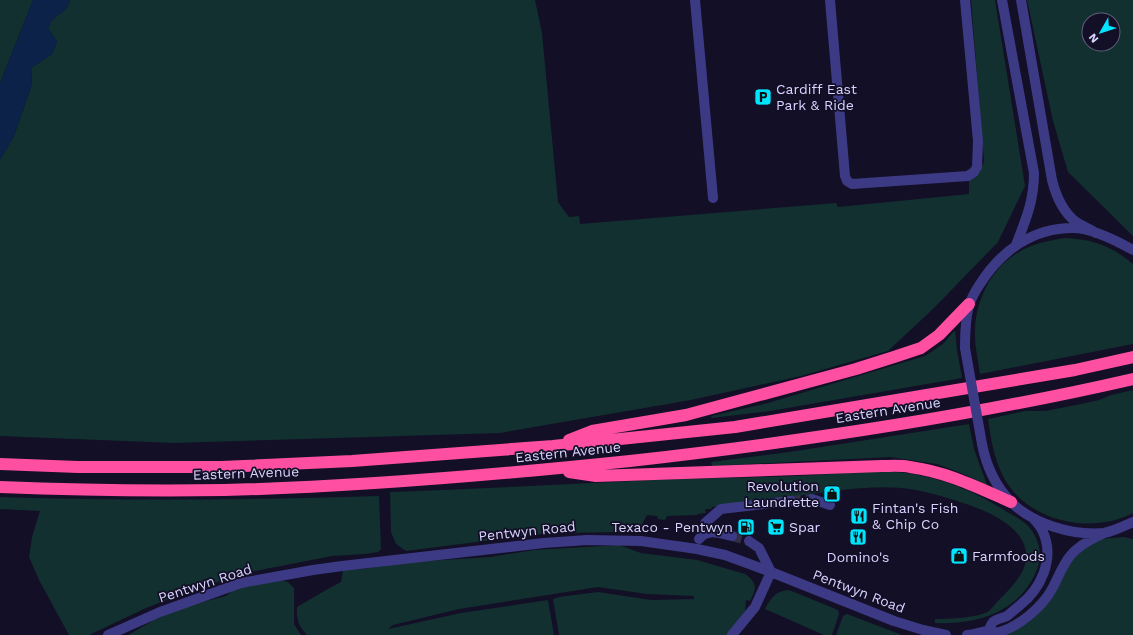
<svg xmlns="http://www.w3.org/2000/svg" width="1133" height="635" viewBox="0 0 1133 635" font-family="'Work Sans',sans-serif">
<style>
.green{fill:#12302f;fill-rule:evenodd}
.water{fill:#0c2248}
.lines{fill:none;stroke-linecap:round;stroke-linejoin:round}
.minor-tunnel{stroke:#312d47;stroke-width:10;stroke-dasharray:10 5;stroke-linecap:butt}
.minor{stroke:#3d3a85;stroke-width:10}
.highway{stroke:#ff4fa3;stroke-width:12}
.minor-bridge{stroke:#3d3a85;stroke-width:10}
.labels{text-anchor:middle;stroke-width:3.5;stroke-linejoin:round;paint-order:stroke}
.poi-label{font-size:14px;fill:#d9d4ff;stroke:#130f26;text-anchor:start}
.street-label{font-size:14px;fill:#d9d4ff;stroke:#130f26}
</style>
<rect width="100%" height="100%" fill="#130f26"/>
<path class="green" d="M0,0H33L0,83Z
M70,0H535L542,33L558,202L569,217L579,216L580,224L836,203L838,207L969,194V181C979,177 981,170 984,161L971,0H995L1025,186L998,242L934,308L888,351L801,376L691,400L500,433L174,443L0,436V160L14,136L32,84L31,68L52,54L57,42L48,28L52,20L66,9Z
M1027,0H1133V236L1068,172L1053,121ZM1089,20H1113V44H1089Z
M1064,238C1092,239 1112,246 1133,264V344L980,374C978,359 974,343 975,328C977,293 997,259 1031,246C1042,242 1053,240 1064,238Z
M955,330L957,350L962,378L770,411L712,418L711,416L768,403L925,356L943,344Z
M1133,390V513C1091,535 1028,522 1004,478C994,459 991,440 988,419L1025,411H1045L1081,404L1099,400L1111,395Z
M969,424L974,449L987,485L966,475L937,464L890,457L712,466L711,462L796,451Z
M869,471C883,472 898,471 912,474C944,479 976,492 1004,510C1012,515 1023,520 1029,527C1039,539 1043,554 1037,569C1021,612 977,625 935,623V619C947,619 979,618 989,611C992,608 996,603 999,600C1016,583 1037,562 1020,537C1004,513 956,500 929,493C890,482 850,489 811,494C778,499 745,503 712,507L711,509H705L706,513L698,514L697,515L667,516L665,520L658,519L657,516L647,515L640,528L632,532L548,533L406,551L396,544L391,532L390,492C478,489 566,484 654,480C726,477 798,478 869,471Z
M379,496L381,549L378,552L365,554L332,556L250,572L195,589L146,608L89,635H69L39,580L29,557L32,537L40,511L0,509V497C127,501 253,500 379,496Z
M1124,537L1133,539V635H1003L1011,632L1071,561L1085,548L1100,539Z
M619,545L641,553L697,560L745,574C757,582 757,589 750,601L746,600L745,611L728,635H559L553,599L559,597L598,592L651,600L694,599V596L647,594L598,587L459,609L393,625L388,629L461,613L548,600L554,635H307C299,627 296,619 297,607L326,590L341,582L343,570L363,569L411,562L490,557L534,550Z
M280,580L288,582L294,588V624L301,635H128L154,620L186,606L226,596L238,586Z
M789,590L838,610L839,614L832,635H824L765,609C771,598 775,591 789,590Z
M847,614L902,635H836L843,616Z"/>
<path class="water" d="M33,0H70L66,9L52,20L48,28L57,42L52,54L31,68L32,84L14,136L0,160V83Z"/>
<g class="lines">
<path class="minor-tunnel" d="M791,501L812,499
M732,536L749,541"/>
<path class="minor" d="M695,0L713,198
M830,0L845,176L847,181L852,184L968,176L974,172L977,167L978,141L965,0
M1002,0L1034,173C1034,201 1026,219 1016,245
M1021,0L1052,180C1056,196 1063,212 1076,222C1082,226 1090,229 1096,233
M965,348C965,334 965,320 969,306C971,298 976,290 980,284C1001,251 1032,228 1073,228C1092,228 1117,241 1133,250
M982,444C986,465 996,486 1010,501C1032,524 1073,536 1104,533C1114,531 1124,526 1133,522
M812,499L830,505
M702,536L705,523L721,509L791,501
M699,539C708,528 720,533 732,536
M988,631C990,628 991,624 993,622C996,619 1003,618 1007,616C1011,613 1015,609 1019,606C1041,589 1055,559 1043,532C1041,527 1037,523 1034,519
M108,635L160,612L241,583L313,570L342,566L544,543L587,540L641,541L697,549L725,555L771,572L894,621L923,630L946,635
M732,635L755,607L771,572L759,548L749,541
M967,635C974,635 980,632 987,631C991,630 995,633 999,632C1019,627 1043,606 1052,589C1058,578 1062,566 1070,556C1078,546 1089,540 1102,534"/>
<path class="highway" d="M569,440L592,431L686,415L856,369L894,357L921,348L939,335L969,304
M0,464L78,467H221L352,461L553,446L735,427L1075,370L1133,357
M569,472L596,476L882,466C891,466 901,465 910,467C947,472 977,487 1011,502
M0,487C74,490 149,491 224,490C359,487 495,475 630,461C799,442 967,417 1133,379"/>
<path class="minor-bridge" d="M965,348L982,444"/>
</g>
<defs>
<g id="parking-square" transform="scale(0.9)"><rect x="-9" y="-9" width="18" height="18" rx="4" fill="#00e5ff" stroke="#130f26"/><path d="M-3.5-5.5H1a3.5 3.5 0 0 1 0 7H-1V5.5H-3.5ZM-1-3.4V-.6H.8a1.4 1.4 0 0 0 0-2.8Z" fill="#111"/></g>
<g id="shop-square" transform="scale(0.9)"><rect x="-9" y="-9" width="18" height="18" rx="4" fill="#00e5ff" stroke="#130f26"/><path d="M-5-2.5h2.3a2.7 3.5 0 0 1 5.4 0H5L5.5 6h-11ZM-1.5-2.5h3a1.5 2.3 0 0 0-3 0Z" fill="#111"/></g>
<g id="restaurant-square" transform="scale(0.9)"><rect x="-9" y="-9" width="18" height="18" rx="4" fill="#00e5ff" stroke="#130f26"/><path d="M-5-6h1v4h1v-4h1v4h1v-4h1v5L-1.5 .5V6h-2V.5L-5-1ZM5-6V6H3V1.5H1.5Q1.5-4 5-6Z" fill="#111"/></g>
<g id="fuel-square" transform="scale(0.9)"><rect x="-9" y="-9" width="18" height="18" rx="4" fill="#00e5ff" stroke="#130f26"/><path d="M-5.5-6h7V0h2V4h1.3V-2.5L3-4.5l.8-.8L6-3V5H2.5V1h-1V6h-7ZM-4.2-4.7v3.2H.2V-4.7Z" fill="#111"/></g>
<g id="supermarket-square" transform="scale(0.9)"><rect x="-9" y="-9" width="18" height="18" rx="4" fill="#00e5ff" stroke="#130f26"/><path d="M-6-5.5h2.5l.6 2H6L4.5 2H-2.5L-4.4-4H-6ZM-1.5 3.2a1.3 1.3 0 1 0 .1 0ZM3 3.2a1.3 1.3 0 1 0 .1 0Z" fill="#111"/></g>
</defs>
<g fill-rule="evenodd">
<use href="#parking-square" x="763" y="97"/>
<use href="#shop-square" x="832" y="494"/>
<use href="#restaurant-square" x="859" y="516"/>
<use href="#fuel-square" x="746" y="527"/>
<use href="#supermarket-square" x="776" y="527"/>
<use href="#restaurant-square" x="858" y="537"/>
<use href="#shop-square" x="959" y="556"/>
</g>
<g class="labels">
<g class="poi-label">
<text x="776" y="94">Cardiff East<tspan x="776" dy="16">Park &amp; Ride</tspan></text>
<text x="819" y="491" text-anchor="end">Revolution<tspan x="819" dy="16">Laundrette</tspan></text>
<text x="872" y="513">Fintan's Fish<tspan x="872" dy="16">&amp; Chip Co</tspan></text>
<text x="733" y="532" text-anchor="end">Texaco - Pentwyn</text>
<text x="789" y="532">Spar</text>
<text x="972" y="561">Farmfoods</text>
<text x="858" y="562" text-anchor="middle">Domino's</text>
</g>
<g class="street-label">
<text transform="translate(888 410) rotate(-9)" y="5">Eastern Avenue</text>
<text transform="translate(568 452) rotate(-6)" y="5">Eastern Avenue</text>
<text transform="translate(246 473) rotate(-2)" y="5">Eastern Avenue</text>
<text transform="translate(527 531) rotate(-6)" y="5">Pentwyn Road</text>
<text transform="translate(205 583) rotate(-18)" y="5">Pentwyn Road</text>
<text transform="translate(859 591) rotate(21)" y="5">Pentwyn Road</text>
</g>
</g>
<g transform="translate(1101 32) rotate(231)"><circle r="19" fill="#130f26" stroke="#625e7d"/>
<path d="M0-3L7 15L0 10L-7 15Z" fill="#00e5ff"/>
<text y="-6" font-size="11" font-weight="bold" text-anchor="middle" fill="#d9d4ff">N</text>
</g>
</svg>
